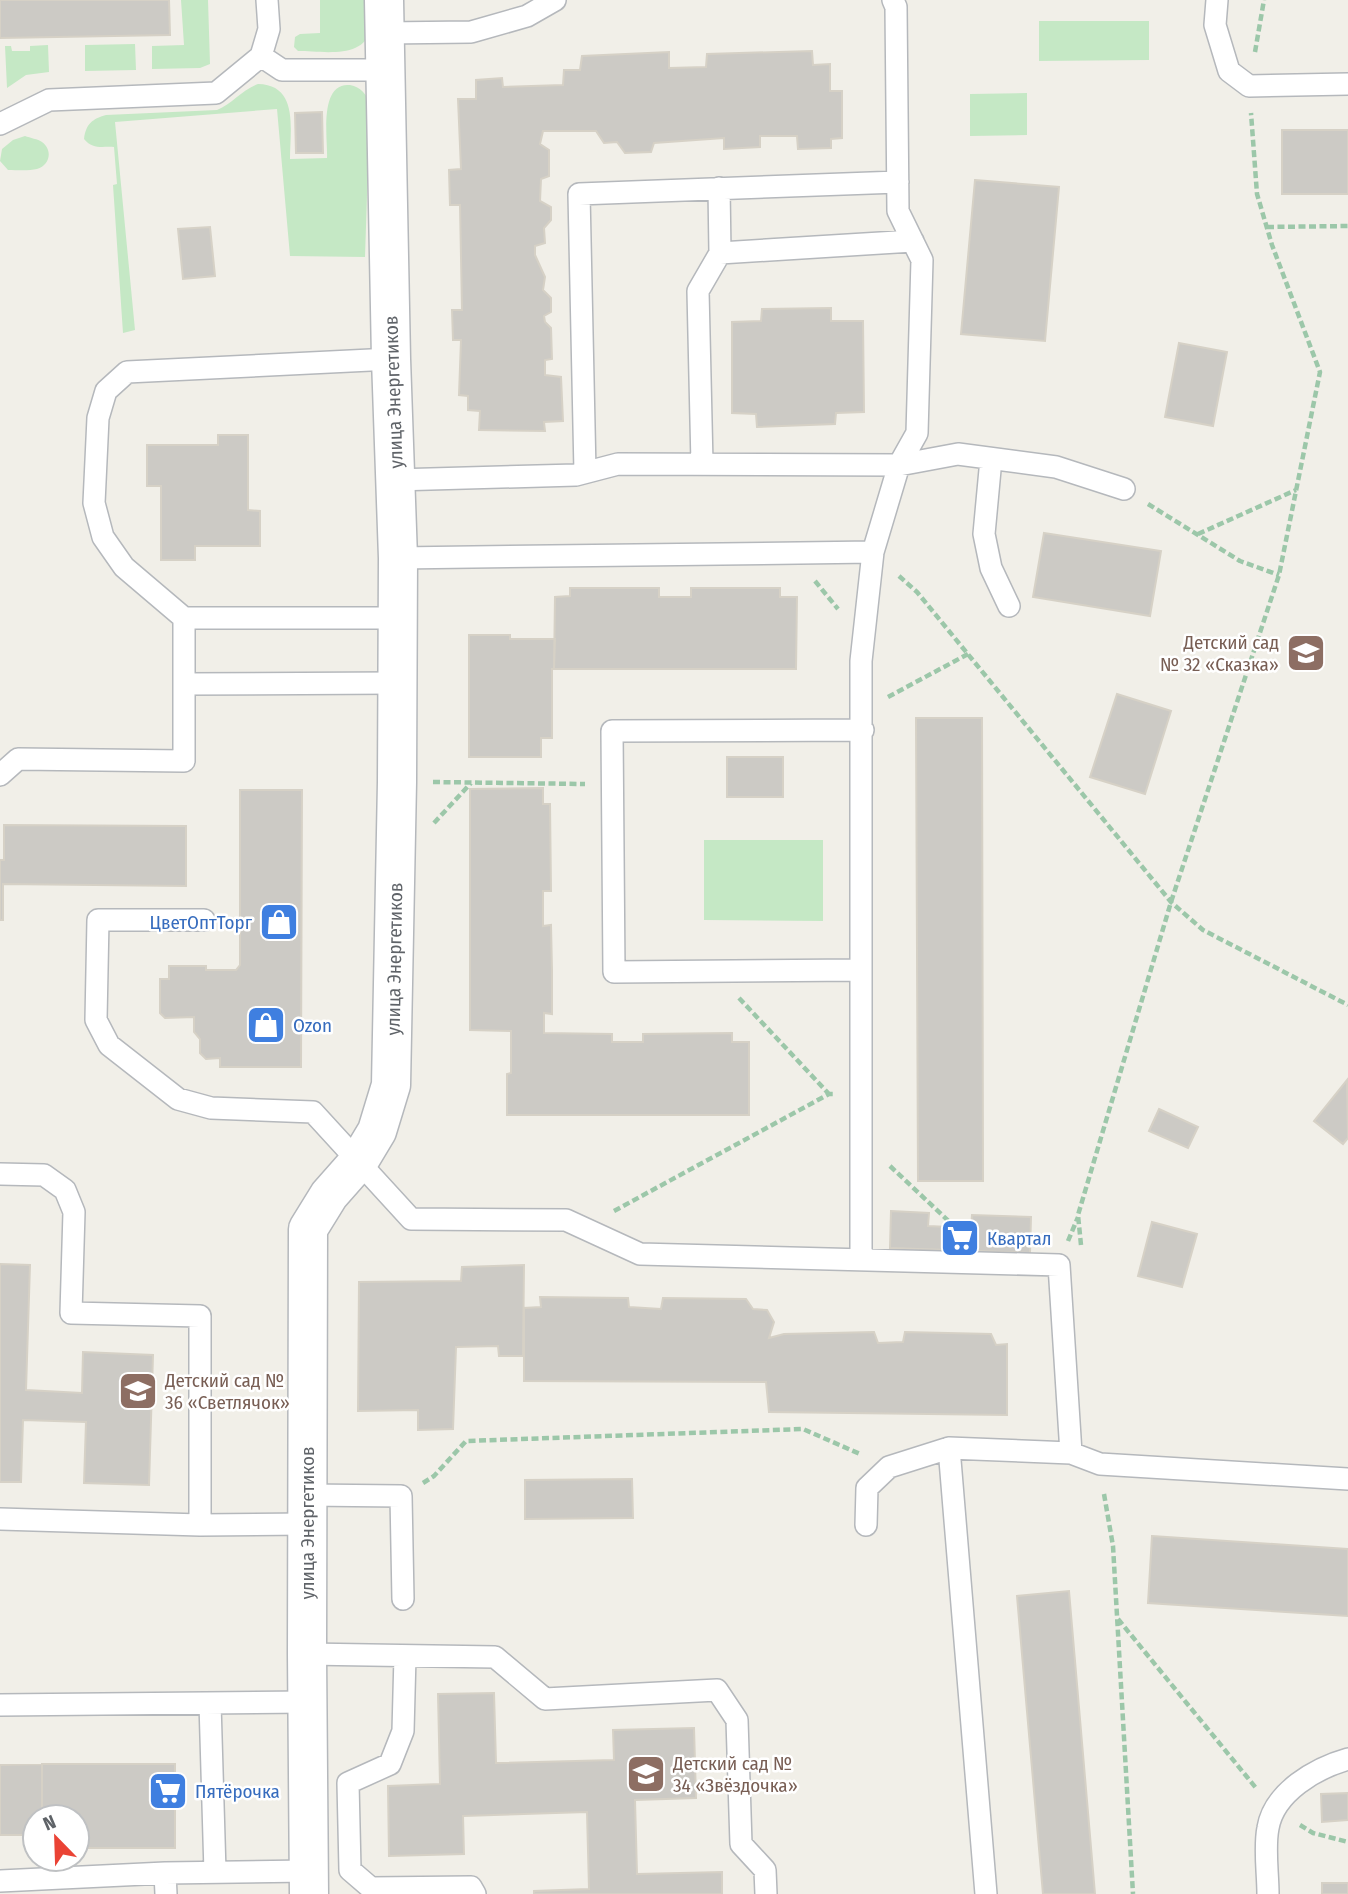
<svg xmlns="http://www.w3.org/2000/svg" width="1348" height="1894" viewBox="0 0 1348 1894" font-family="'Fira Sans Condensed',sans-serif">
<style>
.green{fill:#c5e8c5}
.building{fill:#cccac5;stroke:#d6d1c6;stroke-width:2}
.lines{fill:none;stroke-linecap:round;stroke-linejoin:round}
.lane-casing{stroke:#b5b8bc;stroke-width:24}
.street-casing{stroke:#b5b8bc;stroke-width:41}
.path{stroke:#9cc7a9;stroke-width:4.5;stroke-dasharray:7 3.5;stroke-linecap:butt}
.lane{stroke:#fff;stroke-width:21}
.street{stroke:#fff;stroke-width:38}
.labels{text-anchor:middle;stroke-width:5;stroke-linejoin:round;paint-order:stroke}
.street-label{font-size:19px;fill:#5f6368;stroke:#fff}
.education-label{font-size:19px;fill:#785e54;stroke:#fff;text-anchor:start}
.shop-label{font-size:19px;fill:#366cbe;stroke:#fff;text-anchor:start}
</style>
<rect width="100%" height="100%" fill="#f1efe8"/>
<path class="green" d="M181,0H208L210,64L200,68L152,69V46L184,45Z
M320,0H369C369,9 371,19 370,28C366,60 321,51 298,51L294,47L295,37L300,34L320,33Z
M1039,21H1149V60L1039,61Z
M135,44L136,70L85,71V45Z
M48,45L49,72L26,75L7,88L5,46H11L12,51H30V46Z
M258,84C299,85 290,129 290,159L327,158C328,140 318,82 350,85C361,87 366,94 370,103L365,257L290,256L277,109L115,122L135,330L123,333L113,185L117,184L114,147C102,146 93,150 84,139C86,124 92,119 106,115L217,110C232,104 242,90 258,84Z
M1027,93V135L970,136V94Z
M25,136C30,138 38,139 42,142C53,150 50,165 37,169C29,171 17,170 8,170L0,161L2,149L13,140Z
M704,840H823V921L704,920Z"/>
<path class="building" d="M0,0H169L170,35L0,38Z
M812,51L813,65L830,64V91H842V138L831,139V148L798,149L797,136H760V147L724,149V138L654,143L651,152L625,153L617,142L604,143L596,131H543L540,144L549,150V176L541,179L540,201L551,207V220L544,228L545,243L535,246V255L545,277L543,290L551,298V312L544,316L545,322L551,328L552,359L545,360V375L561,377L563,421L544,422L545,431L479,430L480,411L468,410V396L459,395L461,340H453L452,310H462L460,205H450L449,170L461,169L458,99H476V80L502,78L503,87L563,85L564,70H580L582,56L669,52V68L706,67L707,54Z
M322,112L323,153H296L295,113Z
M1282,130H1348V194H1282Z
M975,180L1059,187L1045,341L961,334Z
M210,227L215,276L183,279L178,229Z
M831,308V321H863L864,412L836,413L835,424L757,427L756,414L732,413V322L761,321L762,309Z
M1179,343L1227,352L1213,426L1165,417Z
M218,435H248V510L260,511V546H195V560H161V486H147V445H218Z
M1044,533L1161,551L1150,616L1033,597Z
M570,588H659V597H691V588H780V597H797L796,669H554L555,597L570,596Z
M469,635H510V639H555L554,669H552V738H541V757H469Z
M1117,694L1171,711L1145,794L1090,777Z
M916,718H982L983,1181H918Z
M727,757H783V797H727Z
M543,788V804H550L551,891H543V926L551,925L552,970V1014L544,1013V1033L612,1034V1042H643V1034L732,1033V1042H749V1115H507V1074L511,1073V1031L470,1030V789Z
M240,790H302L301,1067H220V1058L206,1059L200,1053V1039L194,1032V1017L165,1018L160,1013V979H169V966H206V970H236L240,965Z
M4,825L186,826V886L3,884V920H0V860H4Z
M1347,1080L1348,1138L1343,1144L1314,1121Z
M1159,1109L1198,1127L1188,1148L1149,1131Z
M891,1211L929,1213L928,1226L971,1228L972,1215L1031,1217L1030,1253L890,1248Z
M1152,1222L1197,1234L1182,1287L1138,1276Z
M0,1264L30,1265L26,1390L82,1393L83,1352L153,1355L149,1485L84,1483L86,1422L23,1420L21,1482H0Z
M524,1265L523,1356H499L498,1346L456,1347L453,1429L418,1430V1410L358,1411L359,1282L461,1281L462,1267Z
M540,1297L628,1298L629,1307L661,1309L663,1298L746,1299L753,1309L767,1310L774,1322L769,1338L784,1334L874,1332L878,1343L903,1342L905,1332L991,1334L996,1345L1007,1344V1415L769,1412L766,1382L524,1381V1308L541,1307Z
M632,1479L633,1518L525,1519V1480Z
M1152,1536L1348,1549V1616L1148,1603Z
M1069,1591L1095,1894H1043L1021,1643L1017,1596Z
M494,1693L496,1763L614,1760L613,1730L694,1728L696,1798L635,1800L637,1874L722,1872V1894H534V1891L589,1889L587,1812L463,1816L464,1854L389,1856L388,1786L440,1784L438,1694Z
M42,1764V1817H35V1835H0V1765Z
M42,1764H175V1848H77V1817H42Z
M1348,1793V1820L1322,1822L1321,1794Z
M1322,1883H1348V1894H1322Z"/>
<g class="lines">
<g class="lane-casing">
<path id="lane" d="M1217,0L1215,25L1229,71L1249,86L1348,84
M385,33L471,32L527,16L555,0
M261,56L282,70H385
M0,124L49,100L216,93L261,56L269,29L267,0
M719,188L720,253
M391,359L127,372L106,391L98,418L94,503L103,537L124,567L184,618H397
M991,459L984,534L991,568L1009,606
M702,464L698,291L720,253L913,241
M585,472L579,194L898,182
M395,480L576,475L618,464L899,465L958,454L1056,467L1124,489
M398,558L873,552
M184,684L397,683
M0,775L18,759L184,761V618
M204,920H98L96,1020L109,1045L178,1099L211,1108L313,1112L411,1219L566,1220L640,1254L1059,1265L1071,1453
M860,970L614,972L612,731L863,730
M0,1174L44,1175L65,1190L74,1212L71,1313L200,1316V1525L307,1524
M861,1259V661L873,552L899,465L917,433L922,260L898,211L896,7L893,0
M949,1448L986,1894
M307,1495L401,1496L403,1599
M0,1519L200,1525
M866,1525L867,1488L889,1467L949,1448L1071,1453L1100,1464L1348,1479
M307,1654L495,1657L545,1699L717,1690L737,1720L741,1844L765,1870L766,1894
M405,1656L403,1731L390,1764L348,1783L350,1870L371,1888L471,1887L475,1894
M210,1703L215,1872
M0,1705L307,1702
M165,1873L166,1894
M0,1881L165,1873L308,1871
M1268,1894C1268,1873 1264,1848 1268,1828C1274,1792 1316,1768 1348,1759"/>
</g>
<g class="street-casing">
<path id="street" d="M309,1894L307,1654L308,1229L329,1195L359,1161L377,1131L391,1085L397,782L398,558L391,359L384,0"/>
</g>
<path class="path" d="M1255,52L1264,0
M1267,227L1348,226
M1148,504L1240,561L1279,575
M1198,534L1296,490
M899,576L917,592L1171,902L1203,930L1348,1005
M815,581L838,609
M888,697L968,654
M433,782L585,784
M434,823L471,783
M739,998L829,1094
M890,1166L956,1228
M614,1211L829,1094H835
M1068,1241L1078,1217
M1081,1245L1078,1215L1171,902L1279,575L1320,372L1272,245L1257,194L1251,113
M423,1483L434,1476L466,1441L803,1429L860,1454
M1104,1494L1113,1546L1133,1894
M1118,1619L1256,1788
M1300,1825L1313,1833L1348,1842"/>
<use href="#lane" class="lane"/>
<use href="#street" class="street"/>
</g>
<defs>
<g id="school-square" transform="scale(2.0125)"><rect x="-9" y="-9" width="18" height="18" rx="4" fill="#8d6e63" stroke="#fff"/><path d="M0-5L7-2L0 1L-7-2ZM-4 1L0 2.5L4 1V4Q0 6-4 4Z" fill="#fff"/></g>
<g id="shop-square" transform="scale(2.0125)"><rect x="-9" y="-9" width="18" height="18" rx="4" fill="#3f7fe0" stroke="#fff"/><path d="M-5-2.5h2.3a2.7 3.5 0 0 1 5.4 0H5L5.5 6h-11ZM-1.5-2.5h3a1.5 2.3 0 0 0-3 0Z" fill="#fff"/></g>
<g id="supermarket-square" transform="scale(2.0125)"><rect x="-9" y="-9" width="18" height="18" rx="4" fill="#3f7fe0" stroke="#fff"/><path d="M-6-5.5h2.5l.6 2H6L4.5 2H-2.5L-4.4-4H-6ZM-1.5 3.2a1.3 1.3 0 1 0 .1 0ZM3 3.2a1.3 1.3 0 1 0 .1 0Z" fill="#fff"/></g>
</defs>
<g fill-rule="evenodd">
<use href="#school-square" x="1306" y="653"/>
<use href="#shop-square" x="279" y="922"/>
<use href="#shop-square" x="266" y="1025"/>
<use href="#supermarket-square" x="960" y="1238"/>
<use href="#school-square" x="138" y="1391"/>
<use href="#school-square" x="646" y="1774"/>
<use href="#supermarket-square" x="168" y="1791"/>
</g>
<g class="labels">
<g class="street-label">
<text transform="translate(393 392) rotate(-92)" y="7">улица Энергетиков</text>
<text transform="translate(394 959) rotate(-89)" y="7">улица Энергетиков</text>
<text transform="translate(307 1523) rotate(-90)" y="7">улица Энергетиков</text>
</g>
<g class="education-label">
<text x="1279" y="649" text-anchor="end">Детский сад<tspan x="1279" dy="22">№ 32 «Сказка»</tspan></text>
<text x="165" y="1387">Детский сад №<tspan x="165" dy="22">36 «Светлячок»</tspan></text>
<text x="673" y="1770">Детский сад №<tspan x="673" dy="22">34 «Звёздочка»</tspan></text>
</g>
<g class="shop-label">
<text x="252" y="929" text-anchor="end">ЦветОптТорг</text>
<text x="293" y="1032">Ozon</text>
<text x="987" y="1245">Квартал</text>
<text x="195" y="1798">Пятёрочка</text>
</g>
</g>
<g transform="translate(56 1838) rotate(337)"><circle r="33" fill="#ffffff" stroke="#bfc1c3" stroke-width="2"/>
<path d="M0-5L12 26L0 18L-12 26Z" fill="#ea4335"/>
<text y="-10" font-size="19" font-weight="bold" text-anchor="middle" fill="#5f6368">N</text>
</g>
</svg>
